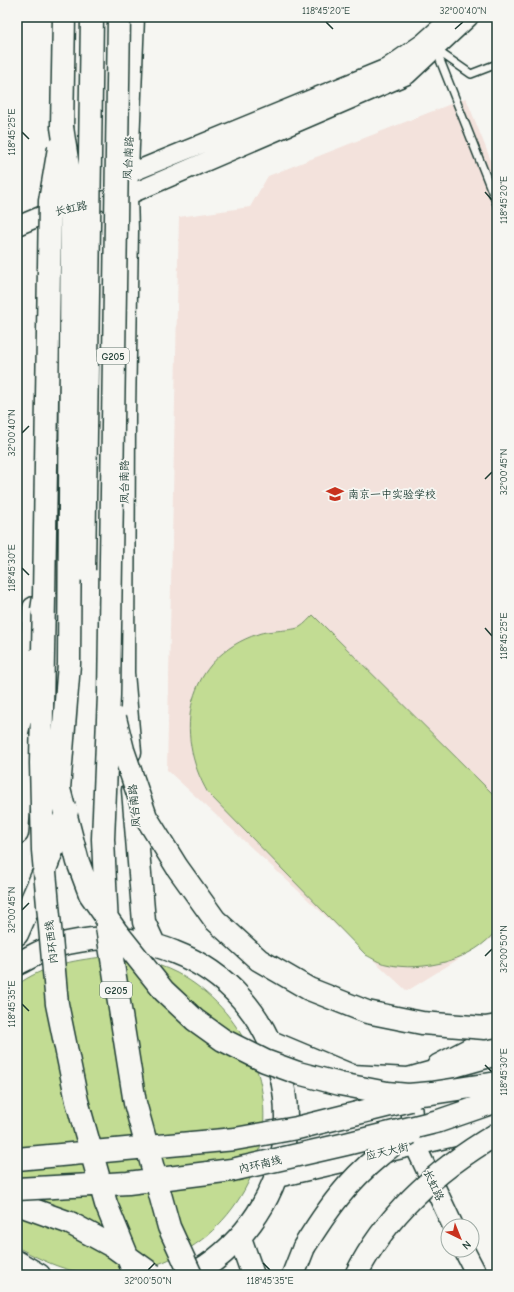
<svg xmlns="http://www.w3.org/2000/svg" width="514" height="1292" viewBox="0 0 514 1292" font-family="'Comic Neue','LXGW WenKai TC',sans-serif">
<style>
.built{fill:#f3e2dc}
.green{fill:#c2dc93;stroke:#708c64}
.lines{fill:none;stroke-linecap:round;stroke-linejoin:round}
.service-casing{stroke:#1f3d34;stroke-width:10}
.tertiary-casing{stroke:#1f3d34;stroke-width:21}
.secondary-casing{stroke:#1f3d34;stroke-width:23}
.primary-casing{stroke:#1f3d34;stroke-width:25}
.trunk-casing{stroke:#1f3d34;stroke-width:25}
.service{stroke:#f6f6f2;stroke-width:7}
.tertiary{stroke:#f6f6f2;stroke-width:18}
.secondary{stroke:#f6f6f2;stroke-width:20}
.primary{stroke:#f6f6f2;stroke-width:22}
.trunk{stroke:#f6f6f2;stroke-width:22}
.trunk-bridge-casing{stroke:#1f3d34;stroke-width:25;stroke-linecap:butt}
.trunk-bridge{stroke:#f6f6f2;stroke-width:22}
.ticks{fill:none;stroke:#1f3d34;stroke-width:1.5}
.labels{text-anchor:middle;stroke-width:3.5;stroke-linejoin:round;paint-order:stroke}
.shield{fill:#f6f6f2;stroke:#60746d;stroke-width:1}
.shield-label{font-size:10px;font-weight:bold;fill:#1f3d34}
.street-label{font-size:11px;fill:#1f3d34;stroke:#f6f6f2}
.poi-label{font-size:11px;fill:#1f3d34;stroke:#f6f6f2;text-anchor:start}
.neatline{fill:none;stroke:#1f3d34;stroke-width:1.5}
.ticks-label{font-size:10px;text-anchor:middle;fill:#1f3d34}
</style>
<rect width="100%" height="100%" fill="#f6f6f2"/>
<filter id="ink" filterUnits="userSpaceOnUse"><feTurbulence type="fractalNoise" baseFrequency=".025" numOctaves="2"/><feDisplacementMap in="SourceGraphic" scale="8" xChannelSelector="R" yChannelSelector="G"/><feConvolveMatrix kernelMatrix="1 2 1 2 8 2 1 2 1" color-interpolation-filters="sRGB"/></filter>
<g filter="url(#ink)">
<path class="built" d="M466,98L497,176V935L407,991L167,770L179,217L250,207L268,176Z"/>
<path class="green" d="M313,615L497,798V929C476,960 421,973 386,964C379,963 372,958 366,955L208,793C173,733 186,658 258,634C268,630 294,631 300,627C305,624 309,619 313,615Z
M104,957C129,958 154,961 177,973C244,1009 281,1089 256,1163C231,1240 149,1288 70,1270C51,1265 34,1256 17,1247V985C43,966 73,960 104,957Z"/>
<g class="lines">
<g class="service-casing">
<path id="service" d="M435,49L471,74L497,64
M436,50L497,204"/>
</g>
<g class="tertiary-casing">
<path id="tertiary" d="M128,174L387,68L423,43L452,17
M17,226L55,210L126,196L407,75L469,17
M437,1064L497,1033"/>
</g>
<g class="secondary-casing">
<path id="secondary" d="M409,1085L415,1145L453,1226
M464,1250L477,1275"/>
</g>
<g class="primary-casing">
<path id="primary" d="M130,752L123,673L124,414L127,230L126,196L133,17
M133,790L144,922L154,944
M17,833L34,608
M17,964C29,958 42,950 55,946C70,942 88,939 103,938C124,937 155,944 174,952C283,994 320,1130 251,1223C236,1243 213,1265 190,1275
M271,1042L352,1076L408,1079L497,1054
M277,1176L497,1125
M240,1238L253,1275"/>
</g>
<g class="trunk-casing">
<path id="trunk" d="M62,127L64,17
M17,934L44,872
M17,1204L70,1223
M17,1262L39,1275
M293,1275L304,1247"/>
</g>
<use href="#service" class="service"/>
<use href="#tertiary" class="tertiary"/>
<use href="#secondary" class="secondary"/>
<use href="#primary" class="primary"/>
<use href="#trunk" class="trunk"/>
<g class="trunk-bridge-casing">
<path id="trunk-bridge" d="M119,17L109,695L103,839L107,927L135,1103L169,1227L191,1275
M62,127L72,193L69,664L59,789L78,862L90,894L116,931L164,991L195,1020L223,1040L265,1061L298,1073L340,1084L387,1093L408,1095L432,1093L497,1083
M84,570L92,17
M44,597L41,763L43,850L57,1004L77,1101L106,1204L135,1275
M42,610L44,597L50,201L59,148
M115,718L123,750L146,817L177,867L215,920L259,960L309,989L367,1012L422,1023L485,1028L497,1026
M17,732L34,660
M44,872L67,811
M17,1159L235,1139L297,1128L410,1100
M17,1189L128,1183L232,1170L346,1144L439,1121L497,1101
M70,1223L114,1247L153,1275
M304,1247C327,1210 346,1183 380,1155C390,1147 399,1139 410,1133
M356,1275C387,1213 439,1168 497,1134"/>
</g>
<use href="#trunk-bridge" class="trunk-bridge"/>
</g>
</g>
<path class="ticks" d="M326,22L333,29M455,29L463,22M22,132L29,139M485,192L492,200M22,433L29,426M485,479L492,472M22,568L29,575M485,628L492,636M22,910L29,903M485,956L492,949M22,1004L29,1011M485,1065L492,1072M263,1263L270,1270M148,1270L155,1263"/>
<defs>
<g id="school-bare" transform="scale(1.38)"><path d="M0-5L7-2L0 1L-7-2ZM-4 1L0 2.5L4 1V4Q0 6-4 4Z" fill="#c8321e" stroke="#f6f6f2" stroke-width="2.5" paint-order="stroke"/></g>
</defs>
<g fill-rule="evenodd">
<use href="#school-bare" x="335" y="494"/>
</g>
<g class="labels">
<g class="shield">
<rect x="97" y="348" width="32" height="16" rx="3"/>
<rect x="100" y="982" width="32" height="16" rx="3"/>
</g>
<g class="shield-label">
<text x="113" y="360">G205</text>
<text x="116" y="994">G205</text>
</g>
<g class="street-label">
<text transform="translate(128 158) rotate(-87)" y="4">凤台南路</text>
<text transform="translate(71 208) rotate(-12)" y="4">长虹路</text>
<text transform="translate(124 482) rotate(-90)" y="4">凤台南路</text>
<text transform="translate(134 806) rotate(-95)" y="4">凤台南路</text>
<text transform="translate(51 942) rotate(-96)" y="4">内环西线</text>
<text transform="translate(387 1151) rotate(-13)" y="4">应天大街</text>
<text transform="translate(260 1164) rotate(-13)" y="4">内环南线</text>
<text transform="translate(434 1185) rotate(65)" y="4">长虹路</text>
</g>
<g class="poi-label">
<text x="348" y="498">南京一中实验学校</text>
</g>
</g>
<rect width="514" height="1292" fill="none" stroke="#f6f6f2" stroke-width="44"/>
<g transform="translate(460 1238) rotate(137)"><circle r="19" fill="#f6f6f2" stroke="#a0aca6"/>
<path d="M0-3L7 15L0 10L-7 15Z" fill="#c8321e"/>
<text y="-6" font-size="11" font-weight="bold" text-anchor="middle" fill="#1f3d34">N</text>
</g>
<rect x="22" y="22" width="470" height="1248" class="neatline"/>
<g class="ticks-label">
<text x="326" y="14">118°45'20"E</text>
<text x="463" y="14">32°00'40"N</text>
<text transform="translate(11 132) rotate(-90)" y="4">118°45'25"E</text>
<text transform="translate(503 200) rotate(-90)" y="4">118°45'20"E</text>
<text transform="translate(11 433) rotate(-90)" y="4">32°00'40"N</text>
<text transform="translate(503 472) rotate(-90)" y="4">32°00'45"N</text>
<text transform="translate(11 568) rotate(-90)" y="4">118°45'30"E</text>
<text transform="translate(503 636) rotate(-90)" y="4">118°45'25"E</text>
<text transform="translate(11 910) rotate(-90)" y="4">32°00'45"N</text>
<text transform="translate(503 949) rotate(-90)" y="4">32°00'50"N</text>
<text transform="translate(11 1004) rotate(-90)" y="4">118°45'35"E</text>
<text transform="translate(503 1072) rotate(-90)" y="4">118°45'30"E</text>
<text x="148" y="1284">32°00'50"N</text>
<text x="270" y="1284">118°45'35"E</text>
</g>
</svg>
